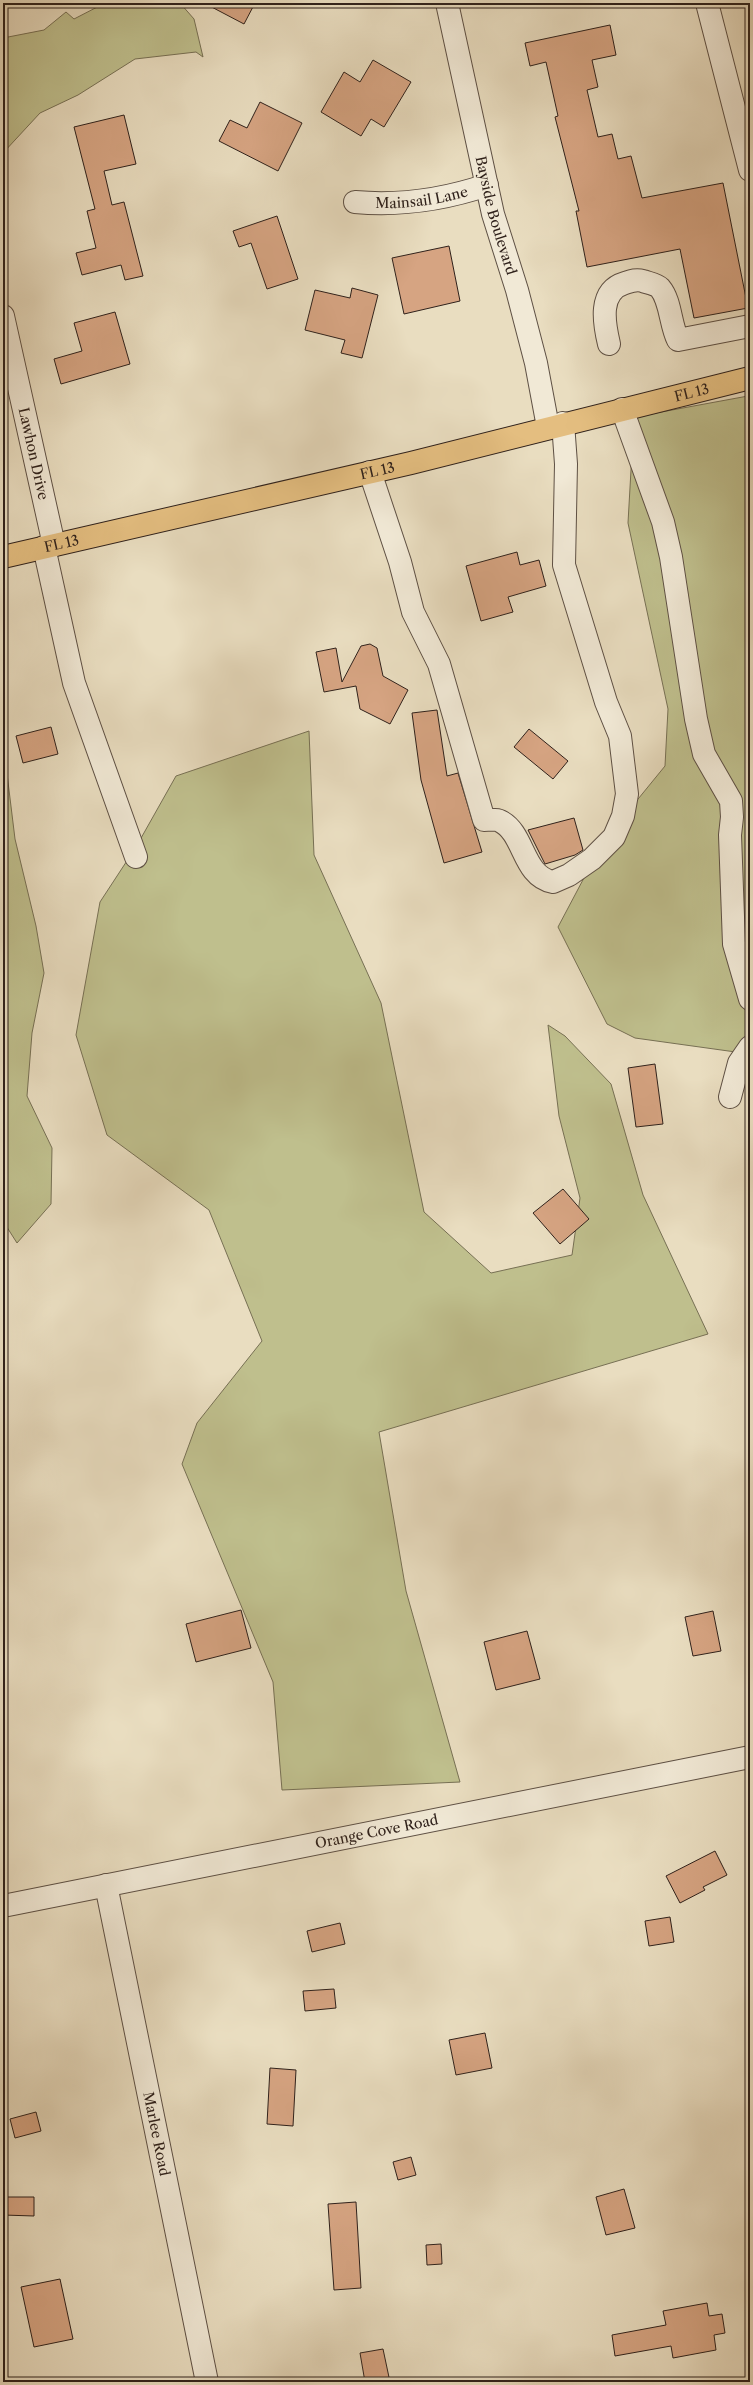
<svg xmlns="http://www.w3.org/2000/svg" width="753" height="2385" viewBox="0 0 753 2385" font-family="'Libre Caslon Text',serif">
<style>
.green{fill:#bfbf8d;stroke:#777054}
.building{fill:#d6a482;stroke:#2f211b}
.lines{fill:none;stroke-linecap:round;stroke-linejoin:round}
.minor-casing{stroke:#5e5044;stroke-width:24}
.major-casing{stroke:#2f211b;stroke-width:24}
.minor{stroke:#f1e9d6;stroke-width:22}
.major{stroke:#e4be80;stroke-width:22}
.labels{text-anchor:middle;stroke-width:3.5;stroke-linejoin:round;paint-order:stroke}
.street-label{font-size:14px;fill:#2f211b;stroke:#f1e9d6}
</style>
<rect width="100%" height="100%" fill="#e9ddc0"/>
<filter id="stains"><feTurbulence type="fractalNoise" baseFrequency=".005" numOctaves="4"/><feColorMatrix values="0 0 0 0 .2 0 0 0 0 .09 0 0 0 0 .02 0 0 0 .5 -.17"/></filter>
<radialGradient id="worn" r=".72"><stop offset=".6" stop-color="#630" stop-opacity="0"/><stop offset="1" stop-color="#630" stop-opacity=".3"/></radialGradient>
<path class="green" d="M105,3H180L194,19L203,57L196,52L135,59L78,95L40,113L3,153V38L44,30L66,12L74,19Z
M748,396L750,405V1054L635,1038L607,1024L558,927L603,842L665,766L668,709L628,523L634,417Z
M309,731L314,855L381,1003L424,1212L491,1273L572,1255L580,1198L559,1116L548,1025L565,1036L611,1084L643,1195L708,1334L379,1432L406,1591L460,1782L282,1790L273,1682L182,1464L197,1423L262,1341L209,1210L107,1135L76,1035L100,902L136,847L176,776Z
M3,741L15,839L36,926L44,973L32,1033L27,1096L52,1148L51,1204L17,1243L3,1221Z"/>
<path class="building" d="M204,3H255L244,24Z
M610,25L616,55L592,60L598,87L587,90L598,137L612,134L618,159L631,156L642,198L723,183L748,308L694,318L680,249L587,267L576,211H579L555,117L558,116L546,62L530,66L525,43Z
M373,60L411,82L384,127L371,119L361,136L321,112L344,72L360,82Z
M260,102L302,123L278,171L219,141L230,120L247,128Z
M124,115L136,164L104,171L112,205L124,202L143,276L125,280L121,265L82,275L76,253L96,248L87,211L95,209L74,127Z
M277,216L298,279L267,289L251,243L239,247L233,231Z
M449,246L460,301L404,314L392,258Z
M352,288L378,295L362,358L341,353L345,340L305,330L315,290L350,298Z
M115,312L130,364L61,384L54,359L82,351L74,323Z
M517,552L520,565L539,560L546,586L508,597L513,612L481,621L466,566Z
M370,644L377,648L383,676L408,690L390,724L360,709L356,686L324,692L316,652L336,648L342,682L361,646Z
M437,710L447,776L458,773L482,852L444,863L421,780L412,713Z
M51,727L58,754L23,763L16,736Z
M529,729L568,761L553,779L514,747Z
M574,818L583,850L575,855L545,864L528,830Z
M655,1064L663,1124L636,1127L628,1068Z
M563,1189L589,1219L560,1244L533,1213Z
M241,1610L251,1648L196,1662L186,1624Z
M713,1611L721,1651L693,1656L685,1617Z
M527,1631L540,1679L496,1690L484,1642Z
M715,1851L727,1875L703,1887L705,1890L680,1903L666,1876Z
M670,1917L674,1942L649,1946L645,1921Z
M340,1923L345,1944L312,1952L307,1931Z
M334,1989L336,2008L305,2011L303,1991Z
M485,2033L492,2068L456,2075L449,2040Z
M270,2068L296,2070L293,2126L267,2124Z
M36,2112L41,2131L15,2138L10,2119Z
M411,2157L416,2175L398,2180L393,2162Z
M624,2189L635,2228L606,2235L596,2197Z
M3,2197H34V2216L3,2215Z
M356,2202L361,2288L334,2290L328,2204Z
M441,2244L442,2264L427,2265L426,2245Z
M60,2279L73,2339L34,2347L21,2287Z
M707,2303L709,2316L722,2314L725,2333L714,2335L716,2350L673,2358L671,2346L615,2356L612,2335L666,2325L663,2311Z
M383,2349L390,2382H365L360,2353Z"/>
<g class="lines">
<g class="minor-casing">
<g id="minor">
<path id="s1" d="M447,3L493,214L517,290L536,363L548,427"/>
<path d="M707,3L750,170"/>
<path id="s2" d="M355,202C401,206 443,200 487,185"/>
<path id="s3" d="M3,316L54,545"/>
<path d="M609,344C604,323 598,291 625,283C631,281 636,279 643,281C648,283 656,284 660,288C671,301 670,324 678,340L750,326"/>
<path d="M622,409L663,522L671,557L696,719L704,754L731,801L732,817L730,835L734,944L750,999"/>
<path d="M370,472L400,562L413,612L439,664L484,820C489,820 496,819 500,821C525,833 522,876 553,882L569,875L592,859L614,837L623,816L627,794L620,736L606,702L564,565L566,464L563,423"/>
<path d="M44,547L74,683L136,857"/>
<path d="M730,1097L739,1063L750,1047"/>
<path id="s4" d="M106,1885L207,2382"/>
<path id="s5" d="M3,1906L750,1757"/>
</g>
</g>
<g class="major-casing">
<g id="major">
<path id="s6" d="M3,557L411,463L750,378"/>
</g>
</g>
<use href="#minor" class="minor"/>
<use href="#major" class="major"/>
</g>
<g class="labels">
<g class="street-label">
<text dy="5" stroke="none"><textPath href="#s2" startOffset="67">Mainsail Lane</textPath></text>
<text dy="5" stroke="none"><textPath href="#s1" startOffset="218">Bayside Boulevard</textPath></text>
<text dy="5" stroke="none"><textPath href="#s6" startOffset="708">FL 13</textPath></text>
<text dy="5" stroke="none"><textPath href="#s3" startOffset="141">Lawhon Drive</textPath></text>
<text dy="5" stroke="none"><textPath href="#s6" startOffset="384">FL 13</textPath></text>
<text dy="5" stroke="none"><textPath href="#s6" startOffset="60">FL 13</textPath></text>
<text dy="5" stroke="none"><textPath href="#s5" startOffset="381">Orange Cove Road</textPath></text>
<text dy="5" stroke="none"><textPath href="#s4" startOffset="254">Marlee Road</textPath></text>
</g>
</g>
<rect width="753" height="2385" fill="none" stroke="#e9ddc0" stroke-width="16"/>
<rect x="4" y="4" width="745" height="2377" fill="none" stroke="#2f211b" stroke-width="2"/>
<rect x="8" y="8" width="737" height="2369" fill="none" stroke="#2f211b"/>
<rect width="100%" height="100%" filter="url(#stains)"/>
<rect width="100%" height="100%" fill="url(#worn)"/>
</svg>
